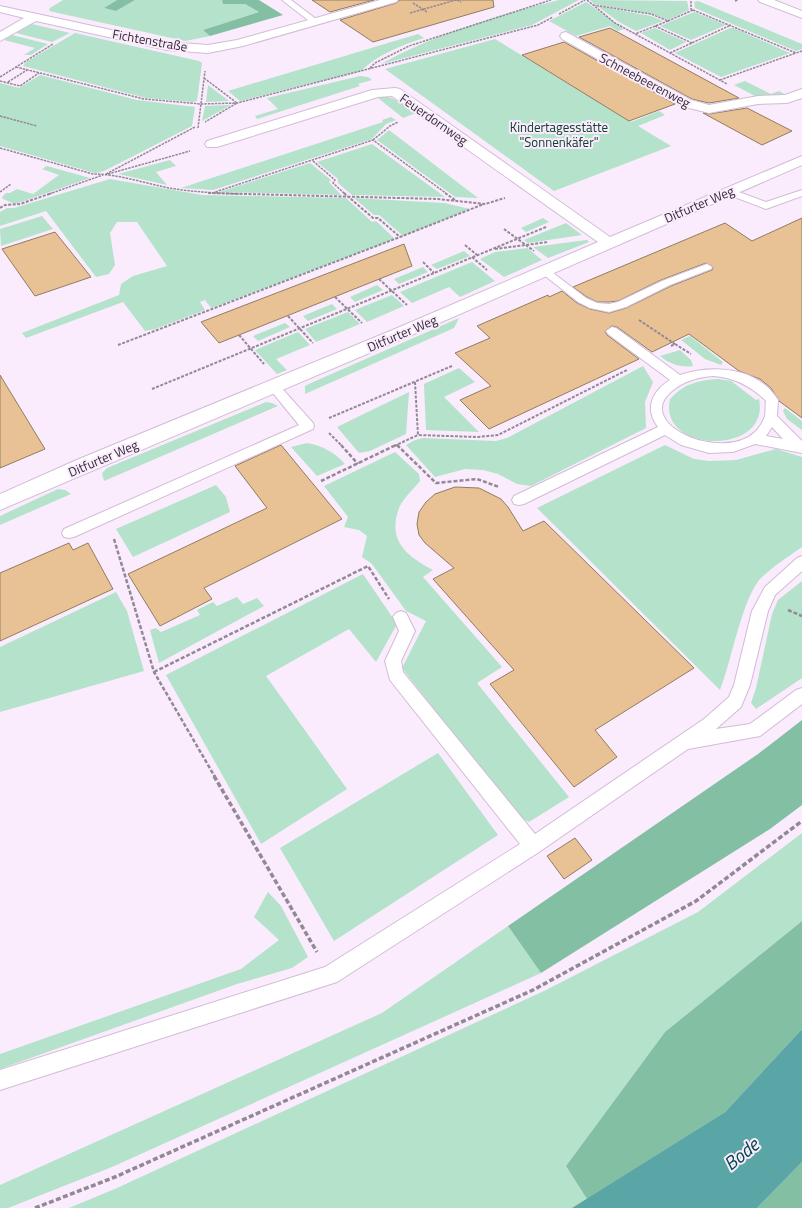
<svg xmlns="http://www.w3.org/2000/svg" width="802" height="1208" viewBox="0 0 802 1208" font-family="'Titillium Web',sans-serif">
<style>
.green{fill:#b4e2cb}
.forest{fill:#83bfa2}
.water{fill:#5aa5a6}
.building{fill:#e8c294;stroke:#917c62}
.lines{fill:none;stroke-linecap:round;stroke-linejoin:round}
.lane-casing{stroke:#d2bbd6;stroke-width:2}
.street-casing{stroke:#d2bbd6;stroke-width:2}
.path-far3{stroke:#938895;stroke-width:1.5;stroke-dasharray:2.5 1;stroke-linecap:butt}
.path-far2{stroke:#938895;stroke-width:2;stroke-dasharray:3 1.5;stroke-linecap:butt}
.path-far1{stroke:#938895;stroke-width:2.5;stroke-dasharray:4 2;stroke-linecap:butt}
.path{stroke:#938895;stroke-width:3.5;stroke-dasharray:5 2.5;stroke-linecap:butt}
.lane{fill:#fff;fill-rule:evenodd}
.street{fill:#fff;fill-rule:evenodd}
.labels{text-anchor:middle;stroke-width:4;stroke-linejoin:round;paint-order:stroke}
.far-street-label{font-size:13px;fill:#352c36;stroke:#faecfd}
.far-park-label{font-size:13px;fill:#0e402c;stroke:#faecfd}
.near-water-label{font-size:19px;font-style:italic;fill:#004849;stroke:#faecfd}
</style>
<rect width="100%" height="100%" fill="#faecfd"/>
<path class="green" d="M63,0H117L104,8L116,11L135,0H222L223,4H245L259,12L203,30L210,36L185,41L49,11L50,8Z
M559,0H579L532,25L381,64C435,34 499,15 559,0Z
M590,0L687,1L689,10L668,20L653,14L594,4Z
M698,1L802,44V49L796,51L695,8L694,2Z
M586,2L624,29L618,31L610,26L576,36L549,21Z
M597,6L651,16L663,21L636,31L619,22Z
M694,12L726,25L691,40L660,26Z
M32,24L70,33L52,42L16,33Z
M655,28L686,42L670,50L641,33Z
M730,28H734L790,53L721,77L675,53Z
M75,33L199,61L202,63L197,101L193,102L146,98L23,66L26,62Z
M418,34L424,38C402,45 377,55 361,71L240,101L228,91Z
M12,35L48,44L31,55H24L35,48L4,40Z
M495,39L631,122L659,111L665,115L638,126L671,146L554,191L385,69Z
M40,75L137,100L195,107L192,126L104,171L95,173L0,146V83L19,88Z
M360,76L368,77L372,80L358,84L360,86L257,119L255,116L278,109L267,98Z
M745,81L771,94L779,91L786,95L755,96L734,85Z
M208,85L229,101L206,102Z
M384,96L394,99L416,113L403,118L378,98Z
M231,105L202,121L205,106Z
M391,117L396,120L386,124L372,139L213,190L181,188L383,122L382,120Z
M389,130L478,198L455,197L377,140Z
M372,144L445,197L352,195L338,183V179L317,162Z
M170,160L176,166L156,172L167,185L118,174Z
M310,163L331,180L329,182L341,195L219,192Z
M47,166L90,178L15,204L3,199L2,197L6,193H10L17,189L33,194L59,175L42,169Z
M110,179L202,195L346,198L372,222L376,221L395,239L211,308L205,300L200,302L205,310L155,329L145,331L123,302L26,338L22,333L119,295L121,284L133,276L167,266L137,222H117L110,233L115,265L109,274L96,277L46,211L0,226V212L7,208H14Z
M354,198L444,203L470,209L403,236L379,215H374Z
M42,216L53,229L1,246L0,229Z
M543,218L549,222L526,232L521,228Z
M566,223L582,235L528,243L524,240Z
M587,240L589,242L548,258L533,247Z
M527,248L542,260L504,277L480,259L495,252Z
M464,251L470,256L437,269L431,265Z
M472,262L495,281L460,297L449,287L412,303L400,292Z
M423,267L428,272L399,284L394,279Z
M377,285L383,290L355,302L350,297Z
M392,295L404,306L367,322L355,310Z
M332,304L337,309L308,321L303,316Z
M348,312L360,324L316,342L305,329Z
M459,318L454,328L305,394V386L311,383Z
M285,323L290,327L258,341L253,336Z
M298,332L310,345L276,359L287,370L277,374L255,350Z
M690,336L723,362L721,365L705,359L681,340Z
M680,350L691,360L693,366C681,368 670,364 660,356Z
M643,366L653,382L645,402L646,428L531,486L517,484L498,474L483,470L465,469L435,477L406,445L415,440L423,438L496,441L507,438Z
M459,368L475,382L444,397L479,432L426,430L424,384Z
M718,379L731,381L756,400L759,399C771,456 657,454 670,399C683,384 699,380 718,379Z
M409,392L406,434L370,451L359,453L337,427Z
M266,402L272,403L278,406L104,481L102,473L107,468Z
M785,408L802,421V430L787,419L783,411Z
M307,443C323,446 334,452 345,464L317,476L291,447Z
M665,445L694,459L709,461L736,460L776,449L802,457V547C789,556 774,566 762,577C743,594 731,663 720,690L537,508Z
M395,452L419,474L420,481C413,490 401,500 398,511C388,542 408,557 433,570L423,577L502,667L477,683L569,797L529,822L519,817L402,668L426,621L406,611L372,564L362,557L367,536L359,530L344,527L348,517L324,486Z
M216,485L226,497L230,512L133,557L116,529Z
M58,489L65,490L71,494L0,525V516Z
M363,574L397,624L376,662L349,629L266,676L347,789L261,844L166,675Z
M802,581V678L756,709L751,703L756,688L772,614L778,600Z
M116,592L127,611L144,671L0,712V647Z
M237,597L243,604L257,598L264,606L159,663L150,630L156,628L161,632L200,615L197,610L213,602L217,606Z
M438,753L498,835L334,941L280,848Z
M802,833V921L665,1032L566,1166L587,1199L572,1208H69L117,1188L544,991L698,912Z
M268,892L281,906L308,957L292,968L237,984L0,1069V1054L241,969L279,940L254,917Z
M508,926L541,973L112,1167L8,1208H0V1185L382,1013Z"/>
<path class="forest" d="M117,0H135L116,11L104,8Z
M222,0H259L283,15L210,36L203,30L259,12L245,4H223Z
M802,720V805L770,829L541,973L508,926L758,754Z
M802,921V1029L725,1112L587,1199L566,1166L665,1032Z
M802,1162V1208H757Z"/>
<path class="water" d="M802,1029V1162L757,1208H572L725,1112Z"/>
<path class="building" d="M312,0H374L330,12Z
M400,0H493L494,7L373,42L340,20L396,3Z
M610,28L739,98L709,103L692,99L579,37Z
M564,42L675,104L629,121L522,55Z
M747,108L792,131L762,145L703,113L709,114Z
M802,218V418L779,401L771,388L760,379L739,371L689,334L652,352L617,327L612,326L605,331L607,335L639,359L489,429L460,400L491,386L455,353L490,338L477,326L548,295L549,297L562,291L577,303L590,309L609,313L626,308L671,286L712,270L713,267L706,263L661,280L618,301L609,302H597L587,297L573,287L725,223L752,241Z
M55,232L91,277L35,296L2,249Z
M404,244L412,266L219,343L201,322Z
M0,375L45,449L0,468Z
M281,445L342,519L204,588L212,599L160,626L128,574L267,508L235,466Z
M455,487L479,488L501,499L508,507L523,531L544,521L694,668L595,730L617,757L574,787L490,684L514,670L433,579L454,568L425,543L419,535L417,524L419,512L426,502L435,494Z
M69,543L73,550L88,543L113,589L0,641V573Z
M575,838L592,860L564,879L547,856Z"/>
<g class="lines">
<g class="lane-casing">
<path id="lane" d="M282,0H291L320,22L313,24Z
M728,188L766,202L802,190V196L766,209L724,193L723,191L724,189Z
M707,264L712,267L711,269L670,285L626,307L609,312L590,308L578,302L539,271L540,269H548L586,298L597,303L609,304L618,302L662,281Z
M612,327L616,328L680,375C713,364 758,367 778,400L777,416L802,441V453L755,444L733,452L709,453L681,445L665,435L524,504L519,505L514,504L512,500L514,496L658,427C644,409 652,391 670,380L608,334L606,331ZM714,376C735,378 751,386 766,401C765,406 766,412 765,416C763,422 759,428 755,432C722,463 632,424 672,391C684,381 698,377 714,376ZM772,427L782,438L783,439L766,436Z
M274,383L278,384L313,423L314,426L313,429L74,537L69,538L64,537L62,533L64,529L299,425L268,387L270,384Z
M802,556V571L775,595L768,611L750,685L743,702L741,707L716,729L750,724L796,690L802,688V704L760,736L688,749L539,852L337,982L0,1090V1070L325,967L520,844L390,680L385,661L399,631L393,617L396,613L401,611L406,613L415,631L401,661L403,672L535,834L704,719L729,697L734,685L752,611L765,587L797,558Z"/>
</g>
<g class="street-casing">
<path id="street" d="M380,0H398L396,2L243,46L208,53L167,50L36,21L0,41V32L24,18L0,12V6L167,42L208,45L237,40Z
M758,0H774L802,11V18L760,2Z
M566,32L691,100L709,105L758,96L785,95L802,89V98L787,103L758,104L709,113L681,106L562,39L560,36L562,33Z
M395,88L400,89L610,237L802,156V165L407,337L0,510V494L79,459L395,329L598,242L392,96L378,97L217,147H207L205,144L207,141L372,90Z"/>
</g>
<path class="path-far3" d="M457,0L461,2
M587,0L615,23L727,84
M735,1L738,0
M413,3L427,12
M593,5L651,14L668,21L635,34
M693,10L796,53L802,51
M410,13L456,0
M559,14L585,0
M668,21L693,10L691,9V0
M655,26L692,43
M670,53L731,25
M16,67L144,99L201,104L237,103L538,25L553,17
M370,68L375,63L409,46L551,0
M0,77L53,44
M204,78L237,103L205,122
M720,80L796,53
M0,81L20,86L39,73
M8,82L27,70
M0,116L37,126
M198,128L205,71
M373,140L390,126L398,122
M0,148L93,174C118,174 144,183 169,188C192,192 216,193 240,194
M313,161L335,180L333,183L345,194
M106,174L195,127
M108,174L190,151
M0,192L11,184
M212,193L373,140L447,194
M49,194L103,175"/>
<path class="path-far2" d="M208,193L438,199L485,204L505,198
M344,193L373,218H378L400,237L484,204
M445,193L455,200
M0,208L5,205L20,204L52,193
M504,229L534,251
M465,245L477,255
M495,249L548,242
M472,257L487,270
M423,262L434,273
M379,279L407,305
M335,297L362,323
M288,316L313,343
M639,320L675,344
M239,335L264,364
M118,345L400,237
M671,346L675,344L691,354
M415,382L418,435L478,437L498,435L627,370
M152,389L546,227
M329,418L452,366
M329,433L342,446
M397,445L399,446
M394,446L418,435"/>
<path class="path-far1" d="M341,445L358,464
M397,445L436,483L477,479L499,487
M321,481L396,445
M114,539L154,672L215,777
M788,610L802,616
M154,672L368,566L389,599"/>
<path class="path" d="M214,776L317,952
M35,1208L115,1177L533,990L696,901L802,821"/>
<use href="#lane" class="lane"/>
<use href="#street" class="street"/>
</g>
<g class="labels">
<g class="far-street-label">
<text transform="translate(150 40) rotate(10)" y="5">Fichtenstraße</text>
<text transform="translate(645 80) rotate(28)" y="5">Schneebeerenweg</text>
<text transform="translate(434 119) rotate(35)" y="5">Feuerdornweg</text>
<text transform="translate(699 204) rotate(-23)" y="5">Ditfurter Weg</text>
<text transform="translate(402 333) rotate(-23)" y="5">Ditfurter Weg</text>
<text transform="translate(103 458) rotate(-23)" y="5">Ditfurter Weg</text>
</g>
<g class="far-park-label">
<text x="559" y="132">Kindertagesstätte<tspan x="559" dy="15">"Sonnenkäfer"</tspan></text>
</g>
<g class="near-water-label">
<text transform="translate(741 1154) rotate(-39)" y="7">Bode</text>
</g>
</g>
</svg>
